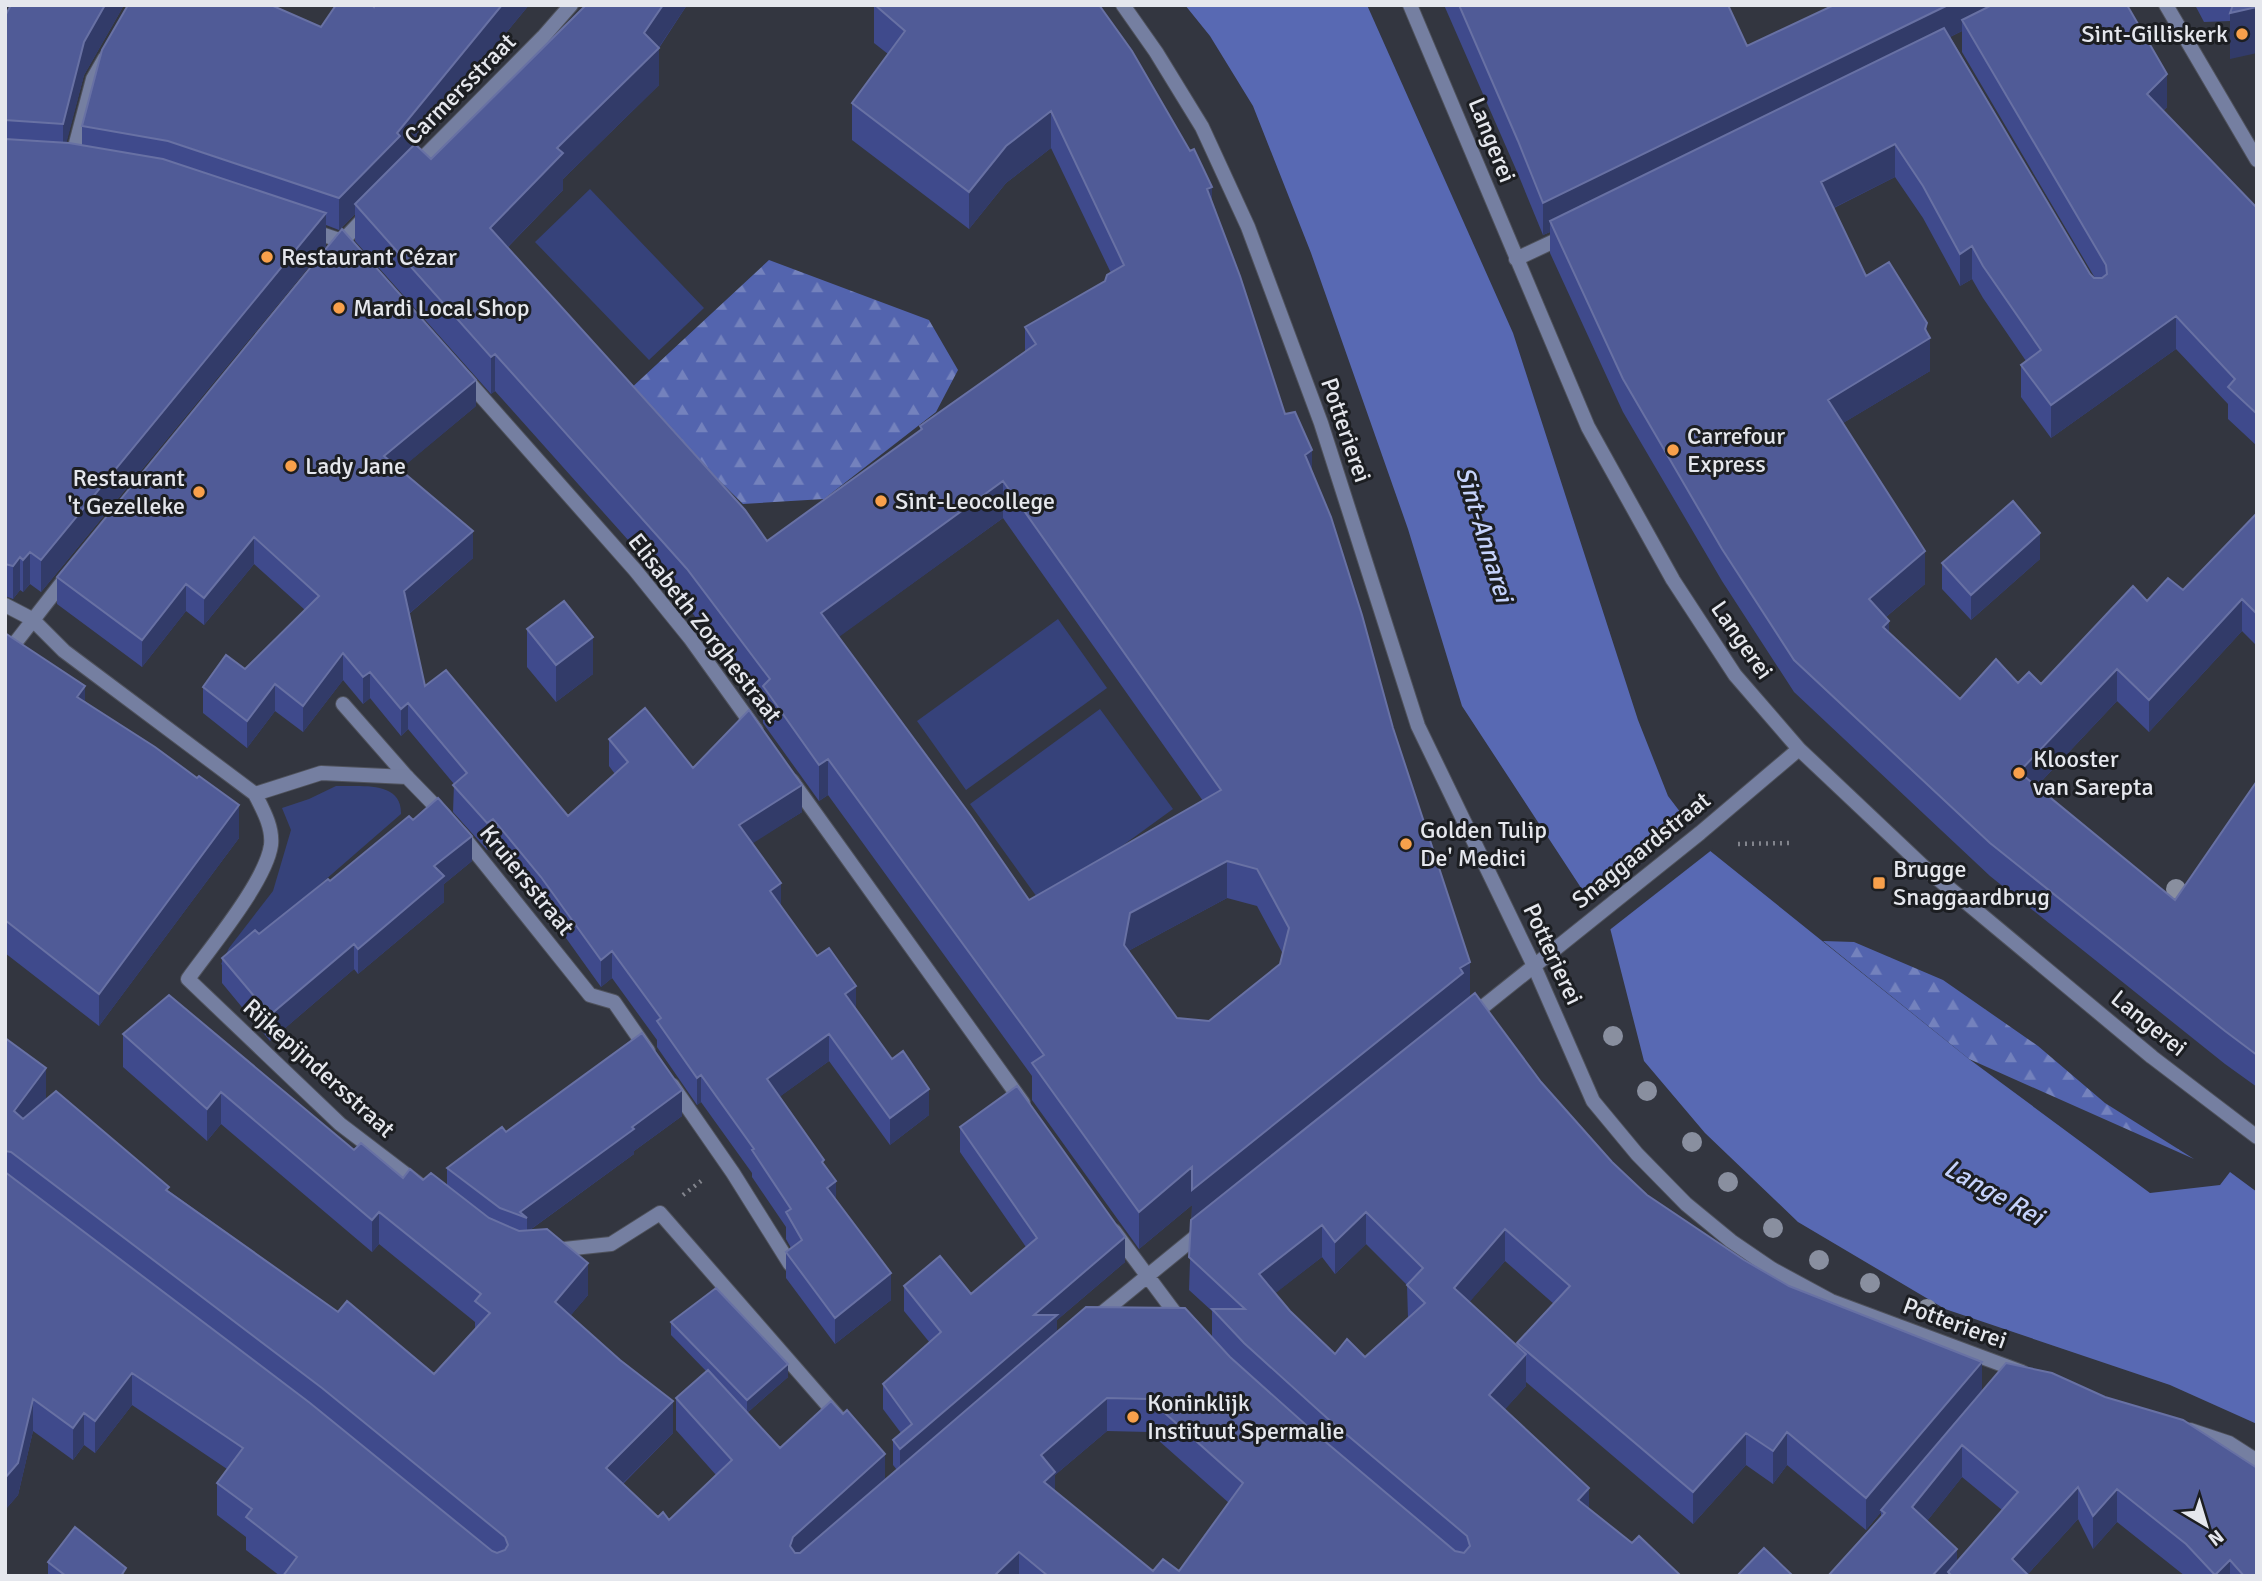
<svg xmlns="http://www.w3.org/2000/svg" width="2262" height="1581" viewBox="0 0 2262 1581" font-family="Signika,sans-serif">
<style>
.green{fill:#36427a}
.forest{fill:url(#forest-firs)}
.water{fill:#5869b3}
.pier{fill:#333640}
.lines{fill:none;stroke-linecap:round;stroke-linejoin:round}
.lane-casing{stroke:#4f525c;stroke-width:16}
.street-casing{stroke:#4f525c;stroke-width:16}
.path{stroke:#83858d;stroke-width:4.5;stroke-dasharray:2 5;stroke-linecap:butt}
.lane{stroke:#757fa1;stroke-width:14}
.street{stroke:#757fa1;stroke-width:14}
.tree{fill:#898f9f}
.wall{fill:#3f4a8c;fill-rule:evenodd}
.shaded-wall{fill:#323b69}
.building{fill:#505b97;stroke:#6871a4;stroke-width:2;fill-rule:evenodd}
.poi-dot{fill:#f8a04b;stroke:#1c1e22;stroke-width:2.5}
.labels{text-anchor:middle;stroke-width:6;stroke-linejoin:round;paint-order:stroke}
.poi-label{font-size:24px;fill:#e5e7ed;stroke:#1c1e22;text-anchor:start}
.street-label{font-size:24px;fill:#e5e7ed;stroke:#1c1e22}
.water-label{font-size:26px;font-style:italic;fill:#c6d3fc;stroke:#1c1e22}
</style>
<defs>
<pattern id="forest-firs" width="22" height="20" patternUnits="userSpaceOnUse" patternTransform="scale(1.75)"><rect width="22" height="20" fill="#5364ae"/><path d="M5 1l3.5 6h-7zM16 11l3.5 6h-7z" fill="#7482bd"/></pattern>
</defs>
<rect width="100%" height="100%" fill="#333640"/>
<path class="green" d="M590,189L704,308L649,360L535,242Z
M1058,619L1107,688L966,790L917,721Z
M1100,709L1173,809L1042,904L970,804Z
M336,786C360,787 402,780 401,814L225,967L221,964L229,948L273,891L291,830L282,808L309,799Z"/>
<path class="forest" d="M769,260L929,320L958,370L936,412L824,499L743,504L628,391Z
M1823,941L1854,942L1943,980L2038,1046L2105,1103L2194,1159L1969,1059Z"/>
<path class="water" d="M1185,5H1367L1513,333L1638,720L1668,796L1709,850L1969,1059L2150,1193L2220,1185L2230,1172L2257,1192V1424L2170,1385L1945,1309L1798,1222L1705,1133L1644,1061L1610,928L1589,900L1462,706L1408,529L1311,253L1253,106L1210,36Z"/>
<path class="pier" d="M1690,820L1713,849L1607,932L1585,902Z"/>
<g class="lines">
<g class="lane-casing">
<path id="lane" d="M343,704L407,777"/>
</g>
<g class="street-casing">
<path id="street" d="M1123,5L1156,52L1202,127L1248,227L1321,423L1418,726L1534,966L1593,1101L1637,1154L1686,1204L1731,1241L1772,1269L1831,1301L2022,1372
M1410,5L1588,427L1673,580L1735,675L1799,749L1925,868L2152,1057L2257,1137
M2166,5L2257,160
M71,162L93,79L105,58
M414,167L543,37L571,5
M309,230L342,241L350,249
M336,248L368,214
M1516,259L1565,236
M466,379L635,570L690,638L756,730
M5,605L32,619L64,651L255,794L321,773L407,777L445,816
M5,656L68,575
M792,781L1023,1103
M255,794C263,810 273,827 271,845C266,881 211,947 188,979L340,1124L420,1185
M461,834L590,995L614,1002L648,1051
M1469,1018L1700,833L1799,749
M672,1085L733,1173L790,1264
M1114,1231L1181,1321
M555,1250L611,1244L660,1213L838,1417
M1096,1318L1205,1229
M2190,1430L2229,1443L2257,1461"/>
</g>
<path class="path" d="M1738,844L1789,843
M683,1195L701,1181"/>
<use href="#lane" class="lane"/>
<use href="#street" class="street"/>
</g>
<g class="tree">
<circle cx="2176" cy="889" r="10"/>
<circle cx="1613" cy="1036" r="10"/>
<circle cx="1647" cy="1091" r="10"/>
<circle cx="1692" cy="1142" r="10"/>
<circle cx="1728" cy="1182" r="10"/>
<circle cx="1773" cy="1228" r="10"/>
<circle cx="1819" cy="1260" r="10"/>
<circle cx="1870" cy="1283" r="10"/>
<circle cx="1927" cy="1309" r="10"/>
</g>
<path class="wall" d="M11,5H124L84,75L66,143L82,145V126L321,27L374,7L529,5L411,148L431,159L586,5H687L659,48V85L563,179V190L508,247L767,541L920,431V426L1025,352V327L1105,281L1111,273L1051,148L1006,183L969,229L852,140V103L888,54L874,43V6L1212,202L1285,414L1312,473L1393,728L1470,997L1541,1082L1612,1162L1647,1195L1744,1260L1789,1286L1982,1392L2257,1576H2185L2117,1522L2093,1549L2078,1519L2028,1574L2029,1576H1828L1881,1516V1512L1866,1530L1787,1465L1773,1484L1746,1465L1693,1524L1526,1382V1386L1505,1409L1589,1509L1632,1543L1681,1576H280L246,1550V1537L217,1515V1483L227,1469L132,1405L95,1453L84,1445L73,1460L33,1431L18,1495L5,1510V1038L46,1099L169,1191L338,1312L434,1374L475,1329V1322L379,1244L372,1252L221,1124L207,1141L123,1067V1034L354,1150L403,1178L423,1180L447,1186V1168L506,1132L682,1116L634,1151V1154L530,1230L588,1295L570,1316L673,1433L623,1484L658,1517L669,1520L716,1475L676,1430V1398L706,1371L671,1335V1322L788,1377L747,1413L780,1448L885,1480L897,1470L893,1465V1440L901,1433L883,1409V1384L930,1343L904,1311V1286L971,1294L1026,1247L960,1152V1127L1125,1262L1057,1320V1333L1212,1337V1311L1189,1290L1192,1205L1139,1249L1032,1100V1076L828,795L819,801L763,723V706L687,606L495,391L491,394L355,241V214L339,230L326,225V246L41,592L30,584L23,592L20,590L13,599L5,596V16ZM1003,518L1203,801L1029,900L838,637ZM1227,898L1257,906L1283,954L1280,964L1209,1021L1177,1018L1130,953V950ZM1366,1244L1407,1285L1408,1318L1365,1357L1335,1354L1290,1311L1275,1293L1322,1257L1335,1274ZM1505,1261L1554,1304L1517,1343V1346L1469,1302ZM1107,1431L1149,1432L1229,1503L1179,1571H1153L1055,1491V1475ZM1962,1477L2002,1510L1957,1561L1927,1521Z
M1444,5H1601L1602,6L1747,46L1834,5H2127L2167,107L2163,111L2257,208V446L2228,419V404L2176,349L2051,438L2021,397V365L2026,361L1983,298L1972,279L1960,286L1923,218L1895,177L1834,208L1866,276L1927,334L1930,371L1843,423L1925,584L1886,617L1889,633L1960,699L2018,683L2041,684L2147,601L2183,590L2257,513V646L2242,631L2149,732L2117,701L2036,787L2175,900L2257,781V1087L2225,1064L1990,876L1794,692L1722,581L1623,412L1550,253V232L1543,235L1518,174ZM1962,31V52L2095,278L2090,274L1950,37Z
M2195,5H2257L2230,59V21L2204,22Z
M476,406L400,469L473,558L409,614L425,686L568,816L615,774L609,766V739L693,768L802,812L752,843L781,906L856,1009L929,1115L890,1145L829,1061L779,1097L824,1165L836,1200L891,1300L835,1344L786,1278V1252L791,1248L786,1239V1227L752,1177V1173L701,1102L697,1105L657,1047V1040L612,978L601,987L541,903L493,845L487,850L453,812L454,784L408,729L401,736L370,698L363,704L343,680L303,732L275,711L247,748L203,713V687L245,669L305,610L254,564L204,625L186,611L142,667L57,604V577Z
M2040,559L1971,620L1942,589V563Z
M527,629L593,674L556,702L527,667Z
M5,633L85,701L239,838L99,1026L5,953Z
M413,820L472,861L444,884V902L358,974L354,969L270,1041L222,983V958L259,934Z
M48,1562L126,1576H48Z"/>
<path class="shaded-wall" d="M105,5H124L84,75L63,156V124L84,42Z
M502,5H529L400,161L355,204V214L339,230V198L397,133Z
M663,5H687L657,50L659,48V85L563,179V190L490,265V228L557,148L644,33Z
M1948,5H2015L1962,20V31L1554,230L1550,221V232L1543,235V203Z
M2257,7V53L2230,59V13Z
M2167,74V107L2147,127V94Z
M1051,111V148L1006,183L969,229V192L1006,146Z
M1895,144V177L1821,214V182Z
M1212,187V224L1207,189Z
M326,213V246L41,592V560Z
M1972,246V279L1960,286V254Z
M2176,316V349L2051,438V405Z
M1927,323V340L1930,338V371L1828,432V400L1925,329Z
M495,354V391L491,394V357Z
M476,380V406L384,483V456Z
M1312,450V487L1305,455Z
M1003,481V518L821,650V613Z
M473,531V558L404,618V591Z
M2040,533V559L1971,620V595Z
M254,537V564L204,625V598Z
M1925,551V584L1869,631V599Z
M30,552V584L23,592V560Z
M20,557V590L13,599V566Z
M186,584V611L142,667V640Z
M2242,599V631L2149,732V700Z
M1889,621V653L1883,627Z
M593,637V674L556,702V665Z
M343,653V680L303,732V706Z
M2117,669V701L2019,805V772Z
M370,672V698L363,704V677Z
M275,684V711L247,748V721Z
M85,686V718L77,697Z
M408,703V729L401,736V709Z
M828,759V795L819,801V765Z
M802,785V812L739,852V825Z
M239,805V838L99,1026V994Z
M493,819V845L487,850V823Z
M472,836V861L444,884V902L358,974V949L434,866Z
M1227,861V898L1130,950L1124,982V945L1130,913Z
M781,883V910L770,891Z
M354,944V969L270,1041V1015Z
M612,951V978L601,987V960Z
M1470,962V999L1192,1227V1205L1139,1249V1212L1192,1167L1460,968Z
M856,986V1013L845,994Z
M829,1034V1061L767,1106V1079Z
M46,1068V1100L14,1143V1111Z
M701,1075V1102L697,1105V1078Z
M929,1089V1115L890,1145V1118Z
M682,1090V1116L634,1151V1154L527,1232V1218L520,1212Z
M221,1092V1124L207,1141V1109Z
M836,1181V1208L827,1188Z
M379,1212V1244L372,1252V1220Z
M1366,1212V1244L1335,1274V1242Z
M1322,1225V1257L1259,1306V1274Z
M1505,1229V1261L1454,1320V1288Z
M1125,1237V1262L1057,1320V1340L900,1474V1449L1034,1315Z
M588,1263V1295L555,1334V1302Z
M891,1273V1300L835,1344V1318Z
M1526,1354V1386L1489,1427V1395Z
M1982,1362V1394L1881,1510V1512L1866,1530V1498Z
M788,1364V1377L747,1413V1400Z
M132,1373V1405L95,1453V1421Z
M1107,1398V1431L1055,1475V1505L1044,1514L1041,1455Z
M33,1399V1431L18,1495L5,1510V1478Z
M673,1401V1433L606,1500V1468Z
M84,1413V1445L73,1460V1428Z
M1787,1432V1465L1773,1484V1451Z
M1746,1433V1465L1693,1524V1492Z
M1962,1445V1477L1912,1540V1507Z
M885,1454V1486L793,1569L790,1546L793,1537Z
M2078,1487V1519L2026,1576L2012,1559Z
M1589,1488V1521L1578,1500Z
M2117,1489V1522L2093,1549V1516Z
M1957,1549V1576L1948,1572V1576H1932Z
M1019,1552V1576H994Z
M2230,1560V1576H2215V1575Z"/>
<path class="building" d="M11,5H105L84,42L63,124L5,120V16Z
M128,5H271L321,27L336,5H372L374,7L375,5H502L397,133L400,136L339,198L168,141L82,126L102,50Z
M586,5H663L644,33L659,48L557,148L563,153L490,228L745,510L767,541L922,429L920,426L1036,344L1025,327L1105,281L1107,275L1124,265L1051,111L1006,146L969,192L852,103L905,31L875,5H1099L1132,51L1190,151L1194,149L1212,187L1207,189L1240,276L1285,414L1295,412L1312,450L1305,455L1331,517L1362,615L1393,728L1470,962L1460,968L1463,973L1192,1190V1167L1139,1212L1032,1063L1044,1055L828,759L819,765L763,686L770,679L687,569L495,354L491,357L355,204L415,144L431,159ZM1003,481L1221,790L1029,900L971,816L821,613ZM1227,861L1257,869L1289,928L1280,964L1209,1021L1177,1018L1124,945L1130,913Z
M1459,5H1601L1602,6L1604,5H1728L1747,46L1834,5H1948L1543,203L1518,141Z
M1992,5H2127L2167,74L2147,94L2257,208V414L2228,387L2235,379L2176,316L2051,405L2021,365L2041,350L1983,266L1972,246L1960,254L1923,186L1895,144L1821,182L1866,276L1889,262L1927,323L1925,329L1930,338L1828,400L1925,551L1869,599L1889,621L1883,627L1960,699L1996,659L2018,683L2029,672L2041,684L2133,586L2147,601L2168,578L2183,590L2257,513V614L2242,599L2149,700L2117,669L2019,772L2175,900L2257,781V1055L2225,1031L1990,843L1794,660L1722,549L1623,379L1550,221L1944,28L2090,274L2094,278H2102L2107,274L2106,265L1962,20Z
M2233,5H2257V7L2230,13Z
M5,139L69,143L163,159L326,213L41,560L30,552L23,560L20,557L13,566L5,564Z
M342,229L476,380L384,456L473,531L404,591L425,686L446,670L568,816L628,762L609,739L645,708L693,768L749,710L802,785L739,825L781,883L770,891L817,956L829,948L856,986L845,994L892,1059L903,1051L929,1089L890,1118L829,1034L767,1079L824,1160L822,1162L836,1181L827,1188L891,1273L835,1318L786,1252L802,1240L786,1212L791,1209L752,1150L754,1149L701,1075L697,1078L657,1021L661,1018L612,951L601,960L541,877L493,819L487,823L453,785L467,773L408,703L401,709L370,672L363,677L343,653L303,706L275,684L247,721L203,687L226,655L245,669L319,596L254,537L204,598L186,584L142,640L57,577Z
M2013,501L2040,533L1971,595L1942,563Z
M564,601L593,637L556,665L527,629Z
M5,633L85,686L77,697L155,747L197,778L199,776L239,805L99,994L5,920Z
M438,798L472,836L434,866L444,876L358,949L354,944L270,1015L222,958L255,930L259,934L328,879L330,881L409,816L413,820Z
M1475,993L1541,1082L1612,1162L1647,1195L1744,1260L1789,1286L1982,1362L1866,1498L1787,1432L1773,1451L1746,1433L1693,1492L1517,1343L1570,1286L1505,1229L1454,1288L1526,1354L1489,1395L1589,1488L1578,1500L1632,1543L1639,1536L1681,1576H1048L1019,1552L994,1576H283L297,1557L246,1517L252,1509L217,1483L243,1448L132,1373L95,1421L84,1413L73,1428L33,1399L18,1463L5,1478V1172L310,1403L492,1551L497,1553L505,1550L508,1545L505,1537L322,1388L11,1152L5,1151V1038L46,1068L14,1111L23,1119L56,1091L169,1187L166,1190L338,1312L347,1301L434,1374L490,1313L475,1301L481,1294L379,1212L372,1220L221,1092L207,1109L123,1034L169,995L354,1150L361,1143L403,1178L410,1169L423,1180L431,1173L489,1218L519,1231L547,1229L588,1263L555,1302L620,1360L673,1401L606,1468L658,1517L663,1512L669,1520L732,1460L676,1398L708,1370L780,1448L831,1401L843,1414L847,1410L885,1454L793,1537L790,1546L795,1553H800L1086,1307L1185,1308L1230,1357L1315,1433L1455,1551L1464,1553L1470,1546L1467,1536L1327,1418L1244,1343L1212,1309H1245L1189,1257L1191,1220ZM1366,1212L1423,1268L1407,1285L1425,1303L1365,1357L1347,1339L1335,1354L1290,1311L1259,1274L1322,1225L1335,1242ZM1107,1398L1149,1399L1243,1483L1179,1571L1163,1559L1153,1571L1044,1482L1055,1472L1041,1455Z
M642,1033L682,1090L632,1127L634,1129L520,1212L527,1218L500,1208L447,1168L502,1127L506,1132Z
M1017,1086L1125,1237L1034,1315H1057L900,1449L893,1440L912,1424L883,1384L941,1332L904,1286L940,1256L971,1294L1037,1238L960,1127Z
M716,1288L788,1364L747,1400L671,1322Z
M2006,1363L2052,1373L2105,1397L2183,1420L2257,1468V1576H2244L2230,1560L2215,1575L2186,1544L2117,1489L2093,1516L2078,1487L2012,1559L2029,1576H1952L1948,1572L2018,1492L1962,1445L1912,1507L1957,1549L1932,1576H1828L1885,1513L1881,1510Z
M75,1527L126,1568L121,1576H66L48,1562Z
M1764,1548L1793,1576H1737Z"/>
<g class="poi-dot">
<circle cx="2242" cy="34" r="7"/>
<circle cx="267" cy="257" r="7"/>
<circle cx="339" cy="308" r="7"/>
<circle cx="1673" cy="450" r="7"/>
<circle cx="291" cy="466" r="7"/>
<circle cx="199" cy="492" r="7"/>
<circle cx="881" cy="501" r="7"/>
<circle cx="2019" cy="773" r="7"/>
<circle cx="1406" cy="844" r="7"/>
<rect x="1872" y="876" width="14" height="14" rx="3.5"/>
<circle cx="1133" cy="1417" r="7"/>
</g>
<g class="labels">
<g class="poi-label">
<text x="2228" y="42" text-anchor="end">Sint-Gilliskerk</text>
<text x="281" y="265">Restaurant Cézar</text>
<text x="353" y="316">Mardi Local Shop</text>
<text x="1687" y="444">Carrefour<tspan x="1687" dy="28">Express</tspan></text>
<text x="305" y="474">Lady Jane</text>
<text x="185" y="486" text-anchor="end">Restaurant<tspan x="185" dy="28">'t Gezelleke</tspan></text>
<text x="895" y="509">Sint-Leocollege</text>
<text x="2033" y="767">Klooster<tspan x="2033" dy="28">van Sarepta</tspan></text>
<text x="1420" y="838">Golden Tulip<tspan x="1420" dy="28">De' Medici</tspan></text>
<text x="1893" y="877">Brugge<tspan x="1893" dy="28">Snaggaardbrug</tspan></text>
<text x="1147" y="1411">Koninklijk<tspan x="1147" dy="28">Instituut Spermalie</tspan></text>
</g>
<g class="street-label">
<text transform="translate(460 89) rotate(-45)" y="8">Carmersstraat</text>
<text transform="translate(1492 140) rotate(68)" y="8">Langerei</text>
<text transform="translate(1346 430) rotate(71)" y="8">Potterierei</text>
<text transform="translate(705 628) rotate(52)" y="8">Elisabeth Zorghestraat</text>
<text transform="translate(1742 640) rotate(55)" y="8">Langerei</text>
<text transform="translate(1641 850) rotate(-39)" y="8">Snaggaardstraat</text>
<text transform="translate(527 880) rotate(51)" y="8">Kruiersstraat</text>
<text transform="translate(1553 954) rotate(65)" y="8">Potterierei</text>
<text transform="translate(2149 1023) rotate(39)" y="8">Langerei</text>
<text transform="translate(319 1068) rotate(42)" y="8">Rijkepijndersstraat</text>
<text transform="translate(1955 1323) rotate(20)" y="8">Potterierei</text>
</g>
<g class="water-label">
<text transform="translate(1485 534) rotate(73)" y="9">Sint-Annarei</text>
<text transform="translate(1994 1192) rotate(29)" y="9">Lange Rei</text>
</g>
</g>
<rect width="2262" height="1581" fill="none" stroke="#e5e7ed" stroke-width="14"/>
<g transform="translate(2206 1525) rotate(142)" stroke="#1c1e22" stroke-width="5" paint-order="stroke">
<path d="M0-5L12 26L0 18L-12 26Z" fill="#e5e7ed"/>
<text y="-10" font-size="19" font-weight="bold" text-anchor="middle" fill="#e5e7ed">N</text>
</g>
</svg>
